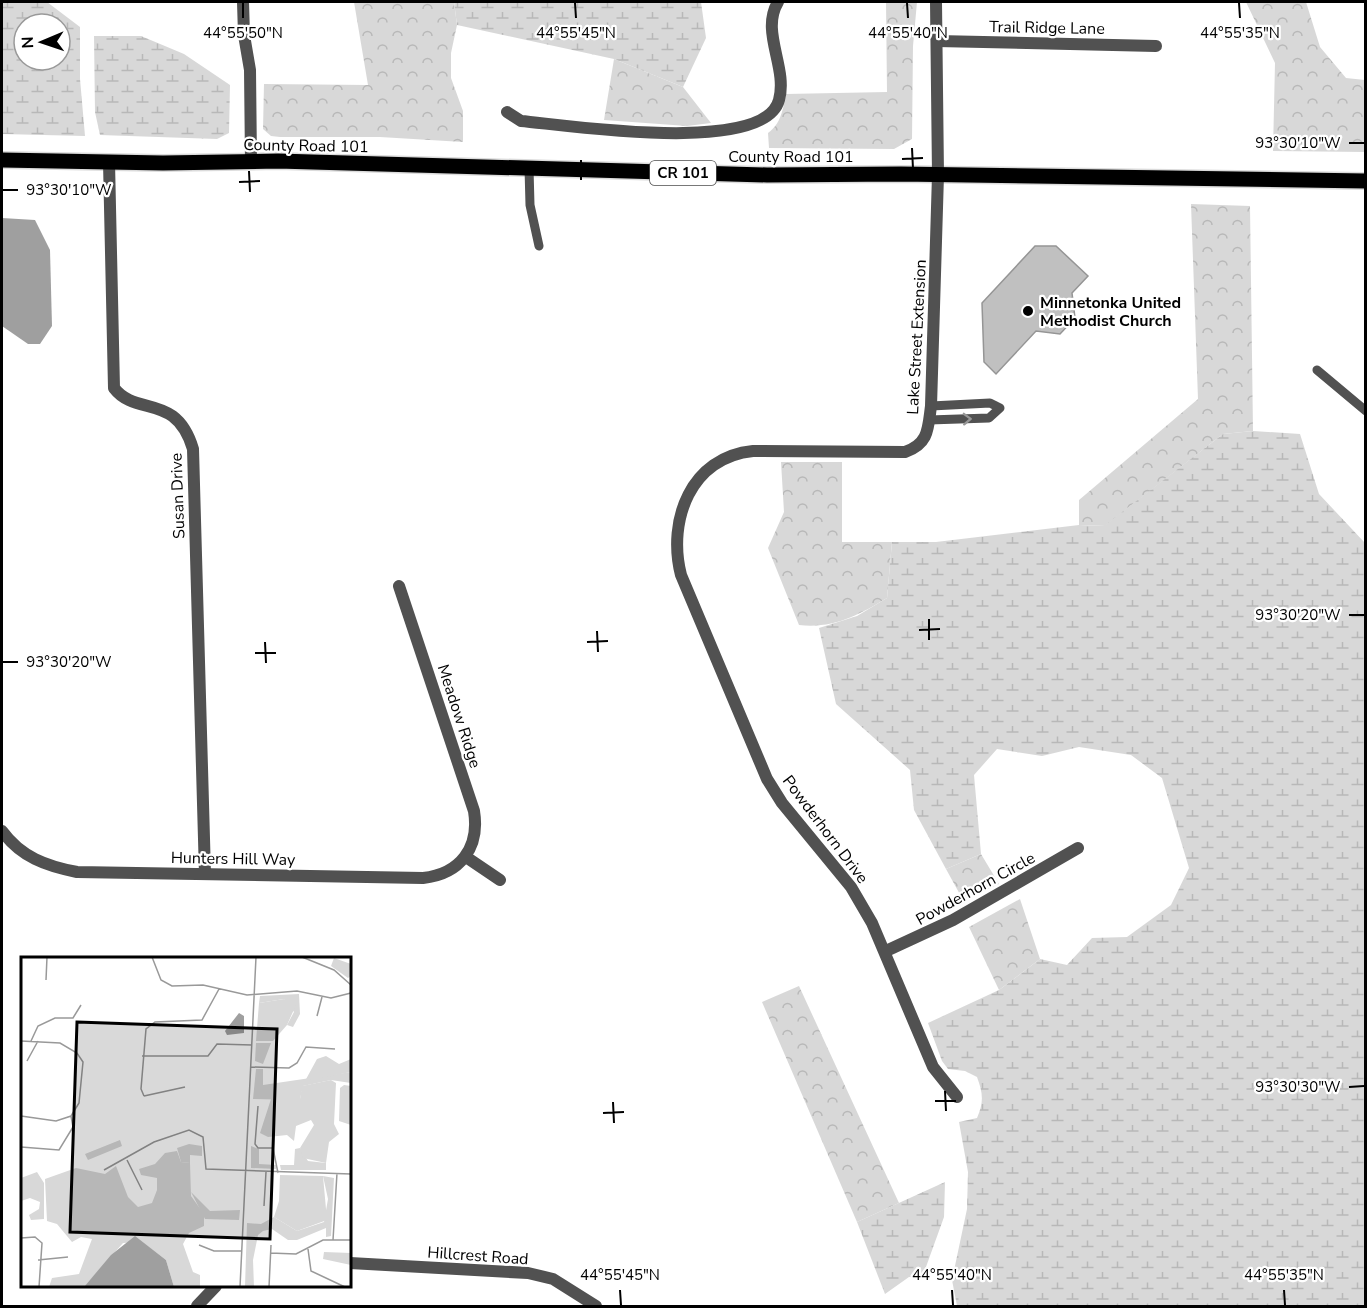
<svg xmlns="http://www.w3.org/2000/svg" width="1367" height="1308" viewBox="0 0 1367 1308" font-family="'Nunito Sans',sans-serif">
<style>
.forest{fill:url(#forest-crowns)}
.wetland{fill:url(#wetland-marsh);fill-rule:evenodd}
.water{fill:#9f9f9f}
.building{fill:#c0c0c0;stroke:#959595;stroke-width:1.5}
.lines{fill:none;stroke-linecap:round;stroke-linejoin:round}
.primary-casing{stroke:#dbdbdb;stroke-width:18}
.service{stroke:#515151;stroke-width:9}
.minor{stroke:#515151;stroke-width:12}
.tertiary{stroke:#515151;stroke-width:12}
.primary{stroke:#000;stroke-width:15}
.oneway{stroke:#979797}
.ticks{fill:none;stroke:#000;stroke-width:2}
.poi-dot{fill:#000;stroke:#fff;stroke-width:2}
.labels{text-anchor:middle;stroke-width:4.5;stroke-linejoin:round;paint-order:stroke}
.shield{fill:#fff;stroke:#4c4c4c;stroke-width:1.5}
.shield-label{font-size:15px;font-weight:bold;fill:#000}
.street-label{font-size:16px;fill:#000;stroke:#fff}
.poi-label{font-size:16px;font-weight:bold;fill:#000;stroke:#fff;text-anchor:start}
.inset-road{fill:none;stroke:#999;stroke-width:1.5}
.view{fill:#000;fill-opacity:0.15;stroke:#000;stroke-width:3}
.inset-edge{fill:none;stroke:#000;stroke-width:3}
.ticks-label{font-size:15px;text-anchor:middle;fill:#000;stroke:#fff;stroke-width:4.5;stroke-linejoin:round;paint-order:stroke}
</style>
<defs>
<pattern id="forest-crowns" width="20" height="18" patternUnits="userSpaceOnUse" patternTransform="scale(1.5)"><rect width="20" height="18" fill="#d8d8d8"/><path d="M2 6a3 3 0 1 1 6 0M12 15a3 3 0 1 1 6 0" fill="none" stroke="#b8b8b8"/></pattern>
<pattern id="wetland-marsh" width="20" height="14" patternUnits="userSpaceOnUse" patternTransform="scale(1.5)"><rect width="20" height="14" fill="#d8d8d8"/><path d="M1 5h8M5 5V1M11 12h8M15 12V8" fill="none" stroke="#b8b8b8"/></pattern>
</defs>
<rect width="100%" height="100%" fill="#fff"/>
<path class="forest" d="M354,2H454L457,25L451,53V78L463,111V142L380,137H280L271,136L263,129L264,84L368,85Z
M886,2H917L913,46L912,139L894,149L769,148L768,133C781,124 783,109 786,94L887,92Z
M1246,2H1306L1320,47L1346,78L1365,80V152L1273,151L1275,63Z
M614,59L683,87L711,123L687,126L604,120Z
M1191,204L1250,206L1253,431L1223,434L1105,526L1079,525V500L1198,399Z
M781,462H842V542H892L887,598C859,615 833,629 799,625L768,548L784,512Z
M981,854L999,884L963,900L946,869Z
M1020,899L1040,959L999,990L969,927Z
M799,986L899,1203L857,1222L762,1002Z"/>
<path class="wetland" d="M2,2H47L80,27V79L85,136L2,134ZM24,24H60V60H24Z
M454,2H701L706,38L683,87L614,59L457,25Z
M94,36H141L184,54L230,85L229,133L217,139L100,135L95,112Z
M1253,431L1300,434L1319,494L1365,543V1306H957L952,1280L967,1209L968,1172L959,1122L977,1118C984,1102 983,1093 977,1077L965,1071L948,1069L942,1061L928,1023L999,990L1040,959L1067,965L1092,938L1127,937L1171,905L1189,868L1162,778L1131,755L1079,747L1042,756L997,749L974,775L981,854L946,869L914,810L910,770L836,704L819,628L857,616L887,598L892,542H936L1079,525L1104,526L1223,434Z
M945,1182L944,1217L922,1278L909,1277L885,1294L857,1222Z"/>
<path class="water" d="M2,218L35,220L50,250L52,326L40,344H28L2,326Z"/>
<path class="building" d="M1035,246H1056L1088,276L1072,293L1075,318L1060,334L1036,331L996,374L984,362L982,303Z"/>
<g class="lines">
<g class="primary-casing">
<path id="primary" d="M2,160L163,163L278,161L767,175L901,174L1366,181"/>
</g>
<path class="service" d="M529,168L530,205L539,246
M1317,370L1366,411
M929,420L989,418L1000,408L990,403L931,406"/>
<path class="minor" d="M243,2L244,35L250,70L251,162
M937,41L1156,46
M507,112L521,121C567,125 764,156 779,100C788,67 760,32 778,2
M109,162L114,388C136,417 176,392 193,449L205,874
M938,175L931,406C928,428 929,444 905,452L753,451C691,457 667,520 681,575L767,779L782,803L851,887L872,923L933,1067L957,1097
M2,831C21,857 46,866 77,872L423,878C460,874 480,848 474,811L399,586
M466,857L500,880
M886,951L953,920L1078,848
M350,1263L528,1273L553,1279L596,1306
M197,1306L216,1286"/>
<path class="tertiary" d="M936,2L938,175"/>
<use href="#primary" class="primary"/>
</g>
<defs><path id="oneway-chevron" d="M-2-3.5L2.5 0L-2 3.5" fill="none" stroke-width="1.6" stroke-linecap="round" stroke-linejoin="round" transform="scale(1.5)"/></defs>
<use class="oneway" href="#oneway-chevron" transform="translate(967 419) rotate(-2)"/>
<path class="ticks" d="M243,3V18M575,3L576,18M907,3L908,18M1239,3L1240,18M1349,143H1364M912,148L913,169M902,159L923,158M581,160V180M570,170H591M249,171L250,192M239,182L260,181M3,190H18M1349,615H1364M929,619V640M919,630L940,629M597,631L598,652M265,642L266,663M587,642L608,641M255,653H276M3,662H18M1349,1087L1364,1086M945,1091L946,1111M935,1101H956M613,1102L614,1123M603,1113L624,1112M620,1290L621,1305M952,1290L953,1305M1284,1290L1285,1305"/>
<circle class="poi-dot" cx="1028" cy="311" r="6"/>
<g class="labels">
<rect class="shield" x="650" y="161" width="66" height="24" rx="4.5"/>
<g class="shield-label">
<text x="683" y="178">CR 101</text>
</g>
<g class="street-label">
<text transform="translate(1047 27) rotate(1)" y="6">Trail Ridge Lane</text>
<text transform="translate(306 145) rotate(1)" y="6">County Road 101</text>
<text x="791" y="162">County Road 101</text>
<text transform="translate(916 337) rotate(-87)" y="6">Lake Street Extension</text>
<text transform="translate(177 496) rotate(-92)" y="6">Susan Drive</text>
<text transform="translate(460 716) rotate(72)" y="6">Meadow Ridge</text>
<text transform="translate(826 829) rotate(53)" y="6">Powderhorn Drive</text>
<text transform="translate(233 858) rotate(1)" y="6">Hunters Hill Way</text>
<text transform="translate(975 888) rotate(-29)" y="6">Powderhorn Circle</text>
<text transform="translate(478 1255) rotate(4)" y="6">Hillcrest Road</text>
</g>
<g class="poi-label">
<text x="1040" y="308">Minnetonka United<tspan x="1040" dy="18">Methodist Church</tspan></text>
</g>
</g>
<g transform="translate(21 957)">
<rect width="330" height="330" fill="#fff"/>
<path d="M313,1L330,7V19L327,21L310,9ZM278,37L279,57L272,70L266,68L273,55L263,42L238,46L239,39ZM235,112H242V128L330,115V126L310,123L282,129L279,142L273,143L232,142ZM99,183L101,189L67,203L64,197ZM168,187L181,189V199L169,198V206L160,205L156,191ZM230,189L238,192V207L255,208V212L230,211ZM279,191L287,204L305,206V213H260L259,208H273L274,192ZM302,219L313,221L310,279L305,280V271L276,283H267L251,272L242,274L237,278L232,303L233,330H224L226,266L240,267L253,260L276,274L303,265L307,242ZM170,235L189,254L219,253L218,263L184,262ZM303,295L330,296V308L302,302Z" fill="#d8d8d8"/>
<path d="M263,42L275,48L266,68L252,84H235L238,46ZM235,86H250L242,107L234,104ZM305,99L318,107L330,102V115L284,124L296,102ZM310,123L315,126L313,167L318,177L308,185L305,206L282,201L279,191L293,168L290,163L275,169L273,184L266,178L247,180L239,176L250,142H279L281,129ZM323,128L330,129V168L318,164L319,131ZM156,194L160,205L169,206L170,239L183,257V269L168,276L162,287L172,315L179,318V330H153L145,303L121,285L102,286L63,330H28L31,321L58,317L71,282L60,280L51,285L36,267L26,264L24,222L55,211L84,217L95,209L107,240L117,250L131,246L136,233V221L120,218L118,212L134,207L144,196ZM16,215L23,226V262L10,263L8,258L18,252L19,245L9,241L0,244V221ZM259,218L302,219L306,263L276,274L253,260L258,244Z" fill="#d8d8d8"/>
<path d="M218,56L223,59V76L206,78L204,74ZM114,279L145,303L153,330H63L90,298Z" fill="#9f9f9f"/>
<path class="inset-road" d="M131,0L140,23L151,29L182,28L226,38L276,34L310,41L330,36M281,0L313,13L330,28M25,23L26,0M296,59L301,40M0,84L39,86L56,96L62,105L58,146L50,159L35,164L0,159M10,84L17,69L34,61H52L60,48M121,99H187L196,87L231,88M6,104L17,84M230,110L268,111L276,106L285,90L314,92M123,139L120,132L125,72L134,65L181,63L198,32M123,139L164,130M237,149L234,187L237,191H252L257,216M0,190L38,193L52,170L50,159M106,203L121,233M83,213L133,185L168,173L182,180L185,212L330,217M243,249L245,215M0,281L14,280L21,286L18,330M312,283L316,216M178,288L193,294H221M287,292L290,314L324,330M249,296L275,297L302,283H330M17,303L47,300M219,330L235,0M248,330L250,288"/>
<path class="view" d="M56,65L256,72L249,282L49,275Z"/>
<rect width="330" height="330" class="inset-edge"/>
</g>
<g class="ticks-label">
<text x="243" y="38">44°55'50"N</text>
<text x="576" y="38">44°55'45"N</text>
<text x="908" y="38">44°55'40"N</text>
<text x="1240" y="38">44°55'35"N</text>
<text x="1298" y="148">93°30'10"W</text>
<text x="69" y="195">93°30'10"W</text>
<text x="1298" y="620">93°30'20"W</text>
<text x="69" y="667">93°30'20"W</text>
<text x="1298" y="1092">93°30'30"W</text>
<text x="620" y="1280">44°55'45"N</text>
<text x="952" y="1280">44°55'40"N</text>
<text x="1284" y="1280">44°55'35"N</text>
</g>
<rect width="1367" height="1308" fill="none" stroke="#000000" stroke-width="6"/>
<g transform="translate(42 42) rotate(268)"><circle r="28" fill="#ffffff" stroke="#999999" stroke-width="1.5"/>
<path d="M0-4.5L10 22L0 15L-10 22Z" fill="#000000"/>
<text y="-9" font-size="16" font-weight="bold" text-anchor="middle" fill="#000000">N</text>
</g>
</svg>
